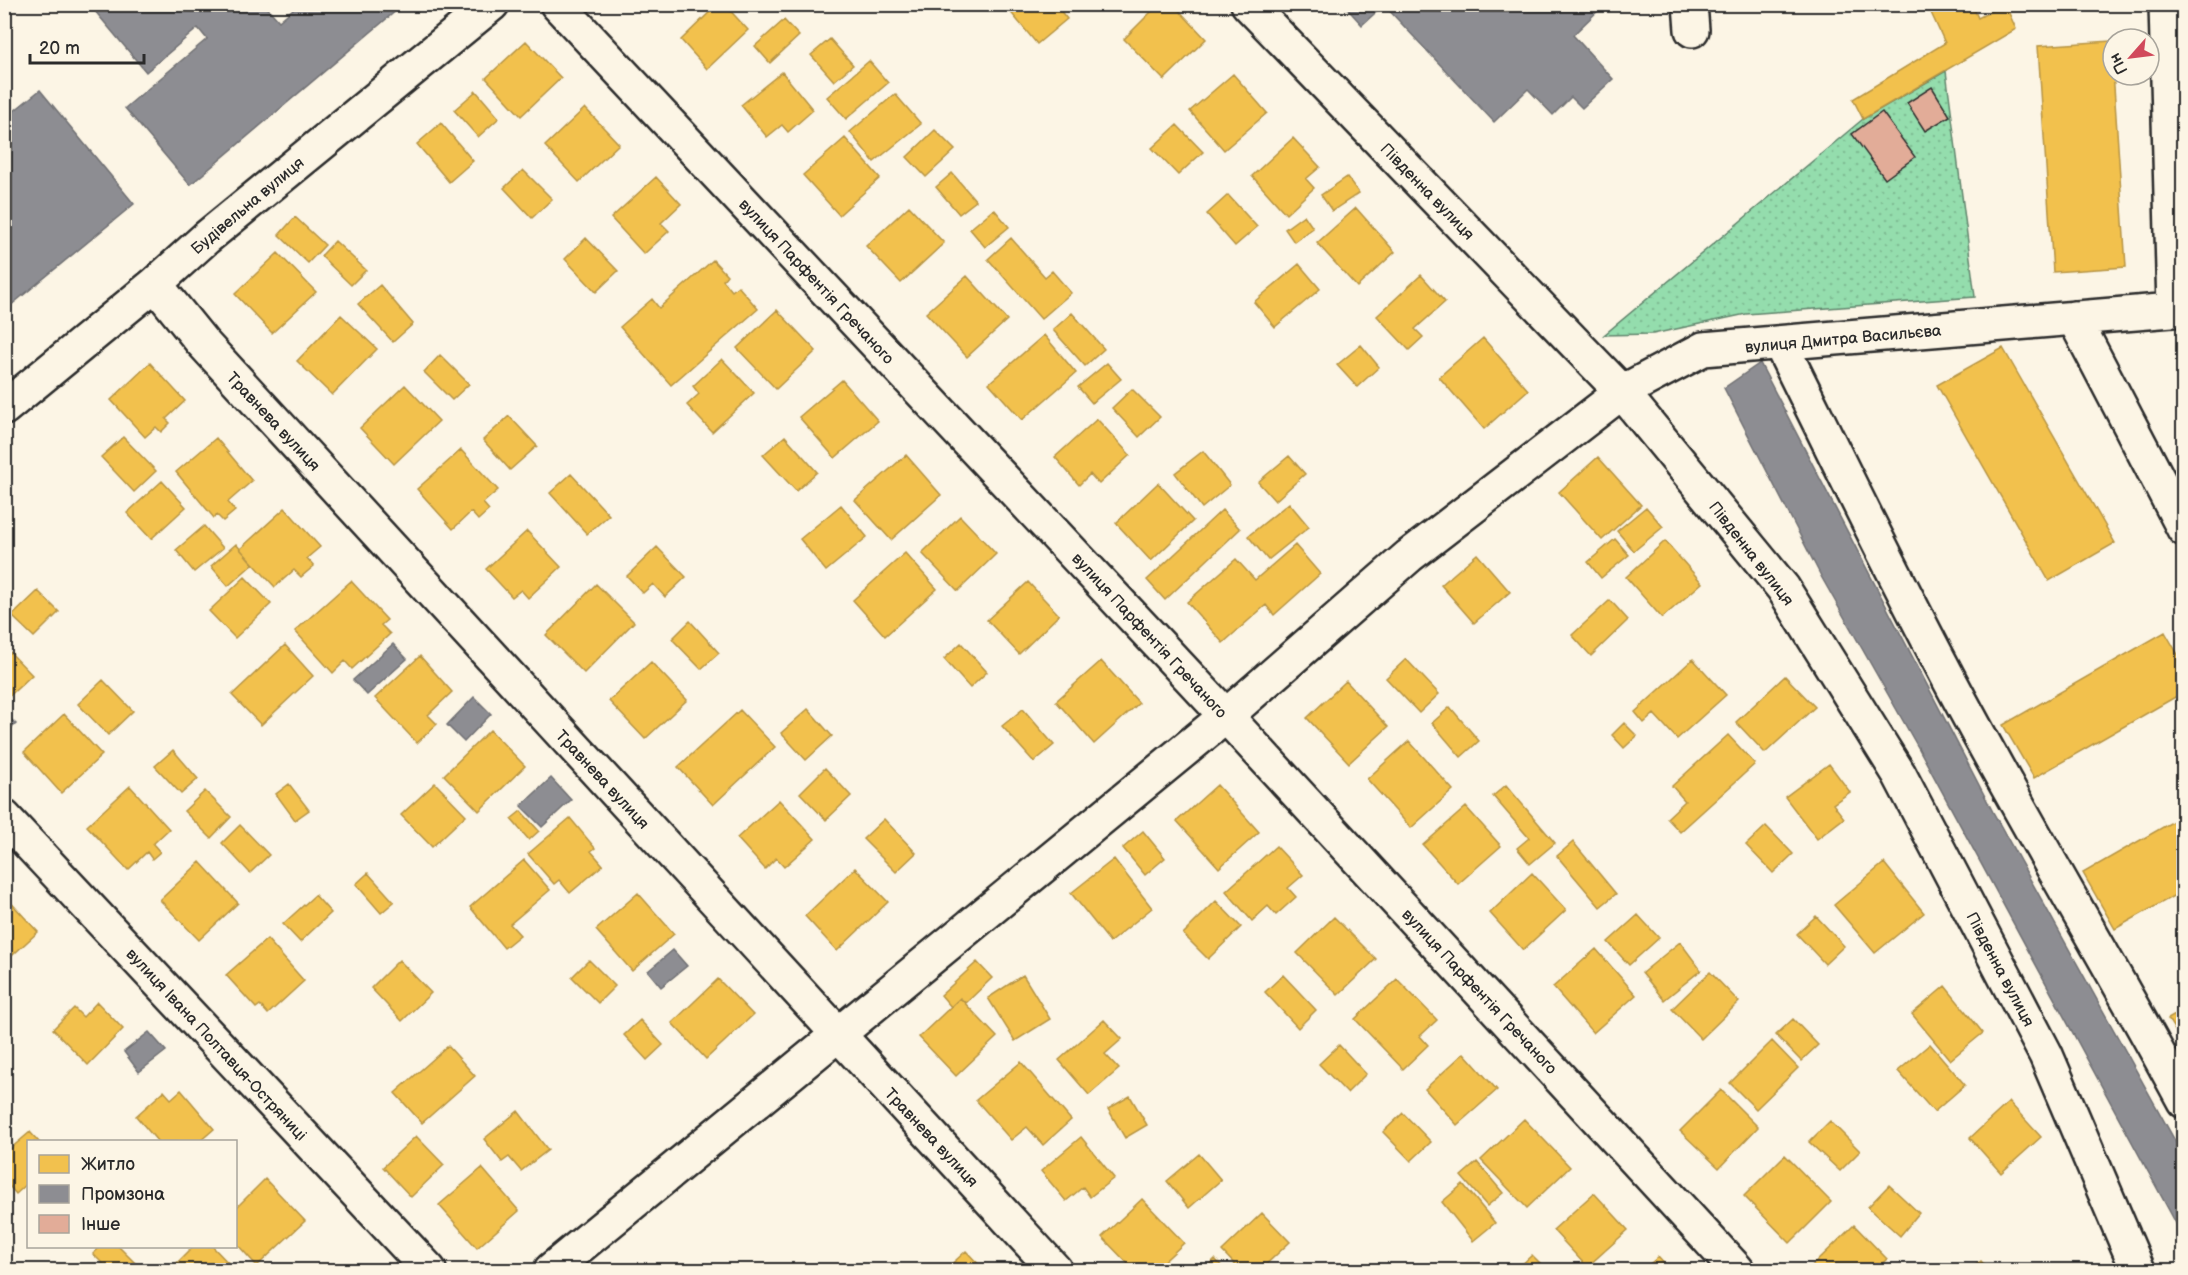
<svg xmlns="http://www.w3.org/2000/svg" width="2188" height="1275" viewBox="0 0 2188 1275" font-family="'Balsamiq Sans',sans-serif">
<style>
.green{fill:url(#green-dots);stroke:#60846c;stroke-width:1.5}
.homes{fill:#f2c14e;stroke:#b69444;stroke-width:1.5}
.industry{fill:#8d8d92;stroke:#707073;stroke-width:1.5}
.building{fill:#e2ac98;stroke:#2b2b2b;stroke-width:1.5}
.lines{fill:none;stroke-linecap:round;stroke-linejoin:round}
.minor-casing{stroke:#2b2b2b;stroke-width:38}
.minor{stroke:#fcf5e5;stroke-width:33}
.labels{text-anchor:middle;stroke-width:6;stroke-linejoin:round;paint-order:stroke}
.street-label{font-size:16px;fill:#2b2b2b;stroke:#fcf5e5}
</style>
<defs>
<pattern id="green-dots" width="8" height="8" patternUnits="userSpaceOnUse" patternTransform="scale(1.5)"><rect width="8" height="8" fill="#94ddad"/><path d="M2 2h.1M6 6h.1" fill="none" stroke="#80be95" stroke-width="1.8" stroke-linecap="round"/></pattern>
</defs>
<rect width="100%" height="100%" fill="#fcf5e5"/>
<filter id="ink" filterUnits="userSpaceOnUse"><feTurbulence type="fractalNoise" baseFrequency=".0167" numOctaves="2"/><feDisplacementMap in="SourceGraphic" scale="12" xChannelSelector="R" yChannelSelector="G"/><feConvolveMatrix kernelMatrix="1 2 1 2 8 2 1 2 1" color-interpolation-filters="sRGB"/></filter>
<g filter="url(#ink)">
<path class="green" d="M1946,71L1975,297L1746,314L1653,334L1604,335L1863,119Z"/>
<path class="homes" d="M718,4H724L748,30L707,69L681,40Z
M1004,4H1055L1067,19L1037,44Z
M1159,4H1173L1206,39L1164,80L1124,39Z
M1927,4H1972L1978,18L2005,4L2016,29L1863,119L1853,99L1945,43Z
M784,20L799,36L770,63L755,46Z
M830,39L853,65L834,81L811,55Z
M526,41L561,78L521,116L486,78Z
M2111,41L2126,267L2053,272L2038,46Z
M869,61L888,83L846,119L827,97Z
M782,72L813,110L788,132L782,125L767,137L741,105Z
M1233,74L1267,113L1224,150L1190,111Z
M476,91L499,118L478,137L454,110Z
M895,94L921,124L874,162L850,132Z
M585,108L619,144L579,182L545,146Z
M441,123L473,161L449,182L417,144Z
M1177,125L1203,152L1178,175L1152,148Z
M935,130L955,150L926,177L907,157Z
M845,138L880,178L839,215L803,175Z
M1293,138L1320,167L1306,179L1314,188L1286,214L1252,176Z
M523,170L552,199L532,218L504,188Z
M952,173L976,201L959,214L936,187Z
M656,177L681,204L661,223L669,231L644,254L611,218Z
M1347,177L1359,193L1332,211L1321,195Z
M1228,195L1257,227L1235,246L1207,214Z
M909,206L944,243L901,283L866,246Z
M1356,208L1395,252L1357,287L1317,243Z
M994,209L1009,227L985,247L970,229Z
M1304,215L1313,228L1294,242L1285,229Z
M295,217L325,245L308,263L279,235Z
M586,238L618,271L596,292L565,259Z
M1011,238L1045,277L1052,271L1071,293L1041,319L988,259Z
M335,241L366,270L351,285L321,256Z
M278,253L316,292L272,333L235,294Z
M713,260L727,275L723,280L732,291L738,286L758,309L671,385L620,327L652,299L659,308Z
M1299,264L1320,289L1275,327L1254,302Z
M1421,275L1445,302L1415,329L1423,337L1409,350L1377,316Z
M967,276L1007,320L967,357L926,313Z
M380,285L413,324L393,342L358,304Z
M777,310L816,351L776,389L737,348Z
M1072,313L1104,349L1085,366L1053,330Z
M341,315L377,349L332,395L297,361Z
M1044,335L1076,373L1022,420L989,383Z
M1483,338L1528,390L1484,429L1439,377Z
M1361,345L1379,367L1357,387L1337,365Z
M2003,348L2115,543L2049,581L1937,385Z
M440,355L469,384L452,400L424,372Z
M722,359L754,393L712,432L687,405L699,394L693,386Z
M150,363L185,401L166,419L170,423L161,432L156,427L145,437L111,400Z
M1107,363L1121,379L1092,403L1078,387Z
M842,380L878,421L835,458L799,417Z
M405,385L439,421L394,464L360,428Z
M1132,389L1160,417L1139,437L1112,408Z
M509,416L537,446L510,470L483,440Z
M1097,419L1130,455L1099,484L1090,474L1079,485L1055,457Z
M785,436L817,472L796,491L763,455Z
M123,437L156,471L134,492L101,457Z
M216,438L252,481L228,502L235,511L223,521L217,515L214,518L176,472Z
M461,450L498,490L483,503L489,510L478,520L471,512L453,529L417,489Z
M1203,451L1230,485L1202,508L1175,473Z
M906,455L941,495L891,540L855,500Z
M1289,456L1305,474L1275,501L1258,482Z
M1598,457L1641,505L1602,540L1559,492Z
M571,474L609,515L587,534L550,493Z
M162,481L186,507L151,539L127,513Z
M1158,483L1193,521L1151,561L1116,523Z
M1289,503L1309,527L1268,560L1248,536Z
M841,505L867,537L826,571L800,539Z
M1646,507L1663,527L1634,551L1617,531Z
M285,508L320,547L307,558L314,566L301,577L294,570L275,587L240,549Z
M1222,510L1240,529L1165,600L1147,580Z
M960,516L996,554L958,591L922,553Z
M204,526L223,548L194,572L176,550Z
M527,531L561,567L528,598L521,590L512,597L486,569Z
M1615,539L1629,555L1601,578L1588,562Z
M1665,541L1702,583L1662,618L1626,577Z
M236,544L253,564L228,586L211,566Z
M1295,545L1320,574L1274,615L1266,605L1223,643L1187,602L1236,559L1255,580Z
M657,547L686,577L665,597L653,584L643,593L627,576Z
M905,553L937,589L885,636L853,600Z
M1477,554L1510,592L1474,623L1441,585Z
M245,577L271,604L235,638L209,611Z
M351,581L387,620L381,625L390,634L352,669L345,661L333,673L295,631Z
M1028,582L1059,615L1019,654L987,620Z
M596,584L634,622L584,673L546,635Z
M38,591L59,612L34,637L12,616Z
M1610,600L1628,620L1591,656L1572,635Z
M690,621L719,653L701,669L672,639Z
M2165,632L2184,665V692L2034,778L2003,725Z
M961,643L987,672L970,688L944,659Z
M285,645L313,676L261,725L232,695Z
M4,646L32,675L4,701Z
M420,656L452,692L428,715L437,724L417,743L375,698Z
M1406,659L1439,694L1419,713L1386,678Z
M1693,659L1726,695L1677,739L1654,714L1644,723L1635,712Z
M1101,661L1139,703L1094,744L1056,701Z
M651,662L687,700L645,739L609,701Z
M1785,676L1815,707L1765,753L1736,722Z
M103,680L133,711L108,735L78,704Z
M1346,681L1388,727L1349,763L1307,718Z
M1450,707L1479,741L1461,757L1432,723Z
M808,709L832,736L806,760L781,733Z
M1023,709L1054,745L1034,762L1002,726Z
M740,710L775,747L713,805L678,767Z
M64,714L102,755L61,793L24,752Z
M1624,723L1637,736L1624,748L1612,735Z
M490,730L525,766L479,811L444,775Z
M1728,735L1755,764L1680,832L1667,818L1685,801L1672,786Z
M1409,741L1453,790L1411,828L1367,779Z
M173,750L198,779L181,794L155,766Z
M1829,764L1850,792L1833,804L1844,818L1817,839L1785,797Z
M825,768L851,796L826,820L800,793Z
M435,783L466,815L432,847L401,815Z
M289,784L309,810L295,820L276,794Z
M1217,785L1259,832L1219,868L1177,821Z
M1506,785L1555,843L1530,864L1517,848L1529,838L1493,796Z
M130,786L169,829L153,844L160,852L152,859L147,852L128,870L87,826Z
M205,791L231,817L211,838L184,811Z
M779,800L815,839L784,867L776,858L765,869L737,838Z
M1466,807L1501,846L1458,884L1423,845Z
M521,811L539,831L529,840L511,819Z
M2184,815V890L2115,929L2083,873Z
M570,818L595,848L591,851L603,865L570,893L559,880L554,884L528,854Z
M884,819L916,853L896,872L863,839Z
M240,825L269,855L250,873L222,843Z
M1766,826L1793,854L1773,873L1746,845Z
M1143,831L1165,858L1145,875L1123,848Z
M1573,842L1616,894L1600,907L1557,856Z
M1276,846L1303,875L1288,888L1296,897L1276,915L1268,906L1252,921L1226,891Z
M1114,859L1152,908L1110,942L1071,893Z
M524,860L550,890L510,924L520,935L504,948L470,907Z
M200,862L238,903L199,940L160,900Z
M1884,863L1924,913L1875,953L1834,905Z
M855,868L888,902L837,951L805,916Z
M368,873L394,902L381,913L356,884Z
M1532,873L1566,910L1523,950L1490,913Z
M638,893L674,934L632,971L596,930Z
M4,895L38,932L4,963Z
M315,895L331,913L300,942L283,924Z
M1216,901L1241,927L1208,959L1183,934Z
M1638,915L1659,938L1629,965L1608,942Z
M1816,916L1844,946L1825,964L1797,934Z
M1334,917L1376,959L1338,995L1297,953Z
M267,939L304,981L268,1014L260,1005L256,1008L226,975Z
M1680,942L1701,970L1664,1000L1642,973Z
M1596,949L1636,995L1593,1033L1553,987Z
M399,960L431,993L402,1021L371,988Z
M589,960L615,986L598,1003L572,977Z
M977,962L992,978L966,1003L960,998L951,1007L941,995Z
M1710,972L1739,1002L1701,1039L1672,1009Z
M1023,975L1050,1019L1015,1041L988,998Z
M1283,975L1316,1010L1298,1028L1265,992Z
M718,979L753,1015L706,1059L672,1023Z
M1397,979L1437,1020L1420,1036L1428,1045L1403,1069L1355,1019Z
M1945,986L1983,1033L1950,1060L1912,1014Z
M960,998L997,1037L956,1076L919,1037Z
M97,1002L123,1029L88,1065L53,1029L74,1008L83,1017Z
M2184,1010V1045L2168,1019Z
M1793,1019L1818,1045L1801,1061L1776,1035Z
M640,1020L663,1045L647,1060L624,1035Z
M1104,1020L1122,1039L1105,1054L1119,1069L1089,1095L1059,1060Z
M1772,1041L1798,1068L1756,1109L1730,1083Z
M1930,1044L1965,1085L1934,1112L1898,1071Z
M1339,1045L1366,1074L1347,1093L1319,1064Z
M448,1046L475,1076L422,1123L395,1093Z
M1464,1053L1497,1090L1457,1125L1425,1089Z
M1021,1062L1071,1120L1043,1145L1027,1127L1011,1140L976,1100Z
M181,1090L214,1129L199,1142H158L136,1116L164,1091L171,1099Z
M1721,1090L1758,1127L1719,1168L1680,1131Z
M1130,1096L1147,1125L1125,1138L1108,1109Z
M2009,1102L2041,1137L2001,1173L1970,1138Z
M518,1111L548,1150L521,1171L509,1157L502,1162L484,1139Z
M1403,1113L1431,1142L1411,1161L1383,1132Z
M1524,1119L1570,1167L1527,1208L1481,1160Z
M1830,1121L1860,1151L1840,1171L1809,1142Z
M30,1132L39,1142H28V1183L16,1194L4,1180V1154Z
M416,1136L444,1165L411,1197L383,1167Z
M1081,1137L1114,1178L1090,1197L1083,1187L1066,1201L1041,1171Z
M1199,1154L1221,1180L1189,1208L1167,1181Z
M1785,1155L1831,1202L1790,1243L1744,1196Z
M1477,1162L1503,1193L1487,1206L1461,1176Z
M482,1168L519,1211L477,1248L439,1205Z
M265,1179L305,1221L257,1266L236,1243V1208Z
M1463,1184L1495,1223L1473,1241L1442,1202Z
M1889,1185L1919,1213L1900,1236L1868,1207Z
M1594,1193L1628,1230L1587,1267L1553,1230Z
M1142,1199L1184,1243L1155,1270H1134L1102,1237Z
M1262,1213L1290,1242L1260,1270L1253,1266L1248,1270H1240L1222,1251Z
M1854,1225L1887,1259L1875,1270H1816L1812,1266Z
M101,1246H118L139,1267L135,1270H109L93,1254Z
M194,1246H212L235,1270H177L173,1267Z
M966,1251L984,1270H945Z
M1532,1255L1547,1270H1516Z
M1658,1257L1670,1270H1643Z
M1215,1259L1225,1270H1203Z
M1981,1261L1989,1270H1969Z"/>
<path class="industry" d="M89,4H264L279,21L299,4H404L190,185L125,108L207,39L198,28L146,72Z
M1343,4H1605L1573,35L1613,79L1582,108L1571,97L1553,115L1528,89L1494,122L1384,5L1362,25Z
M40,90L134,204L4,311V119Z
M1760,363L1993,812L2184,1157V1238L1919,749L1822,578L1724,388Z
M393,644L407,659L367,695L353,680Z
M474,697L491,714L464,742L447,725Z
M4,713L16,724L4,735Z
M551,778L571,800L542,827L521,806Z
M673,950L687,966L661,987L648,971Z
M149,1032L166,1051L139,1072L124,1052Z"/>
<path class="building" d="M1932,87L1950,116L1925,131L1907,103Z
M1882,112L1915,157L1885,179L1852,134Z"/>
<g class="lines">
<g class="minor-casing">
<path id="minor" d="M557,4L1226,716L1737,1270
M1248,4L1622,392L1783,588L1899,774L2046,1055L2138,1270
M1690,4L1692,30
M2166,4L2174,309
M155,284L202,342L1055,1270
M2074,318L2184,529
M1780,343C1833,450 1885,558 1941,664C2018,812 2105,954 2184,1101
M4,408L155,284L206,238L492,4
M4,817L429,1270
M551,1270L1226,716L1409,556L1622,392L1703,349L2184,309"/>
</g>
<use href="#minor" class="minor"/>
</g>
</g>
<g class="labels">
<g class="street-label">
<text transform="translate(1428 191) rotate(46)" y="6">Південна вулиця</text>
<text transform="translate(247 205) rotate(-40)" y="6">Будівельна вулиця</text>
<text transform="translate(817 281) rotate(47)" y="6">вулиця Парфентія Гречаного</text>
<text transform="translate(1843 338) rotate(-5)" y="6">вулиця Дмитра Васильєва</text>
<text transform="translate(274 421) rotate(47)" y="6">Травнева вулиця</text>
<text transform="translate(1752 553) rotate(52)" y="6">Південна вулиця</text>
<text transform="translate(1150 635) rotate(47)" y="6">вулиця Парфентія Гречаного</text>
<text transform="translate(603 779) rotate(47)" y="6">Травнева вулиця</text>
<text transform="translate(2001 969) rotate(62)" y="6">Південна вулиця</text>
<text transform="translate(1480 991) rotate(47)" y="6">вулиця Парфентія Гречаного</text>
<text transform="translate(217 1044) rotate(47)" y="6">вулиця Івана Полтавця-Остряниці</text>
<text transform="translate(932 1137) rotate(47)" y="6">Травнева вулиця</text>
</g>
</g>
<rect width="2188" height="1275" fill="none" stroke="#fcf5e5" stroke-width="24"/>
<rect x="12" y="12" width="2164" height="1251" fill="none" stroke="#2b2b2b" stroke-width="2" filter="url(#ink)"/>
<rect x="27" y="1140" width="210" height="108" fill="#fcf5e5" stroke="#a8a49b" stroke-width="1.5"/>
<rect x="39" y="1155" width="30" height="18" fill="#f2c14e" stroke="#a8a49b" stroke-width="1.5"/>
<text x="81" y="1170" font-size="18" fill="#2b2b2b">Житло</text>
<rect x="39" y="1185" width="30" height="18" fill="#8d8d92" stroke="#a8a49b" stroke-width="1.5"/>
<text x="81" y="1200" font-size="18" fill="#2b2b2b">Промзона</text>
<rect x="39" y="1215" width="30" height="18" fill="#e2ac98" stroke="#a8a49b" stroke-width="1.5"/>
<text x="81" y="1230" font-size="18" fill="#2b2b2b">Інше</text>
<g transform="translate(2131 57) rotate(242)"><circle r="28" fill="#fcf5e5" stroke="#a8a49b" stroke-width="1.5"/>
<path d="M0-4.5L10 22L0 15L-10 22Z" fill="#d1495b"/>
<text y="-9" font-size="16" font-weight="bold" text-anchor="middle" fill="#2b2b2b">Пн</text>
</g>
<path d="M30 54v9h114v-9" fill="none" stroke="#2b2b2b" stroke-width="3"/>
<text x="39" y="54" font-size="18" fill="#2b2b2b" stroke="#fcf5e5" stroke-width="4.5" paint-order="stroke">20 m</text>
</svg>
